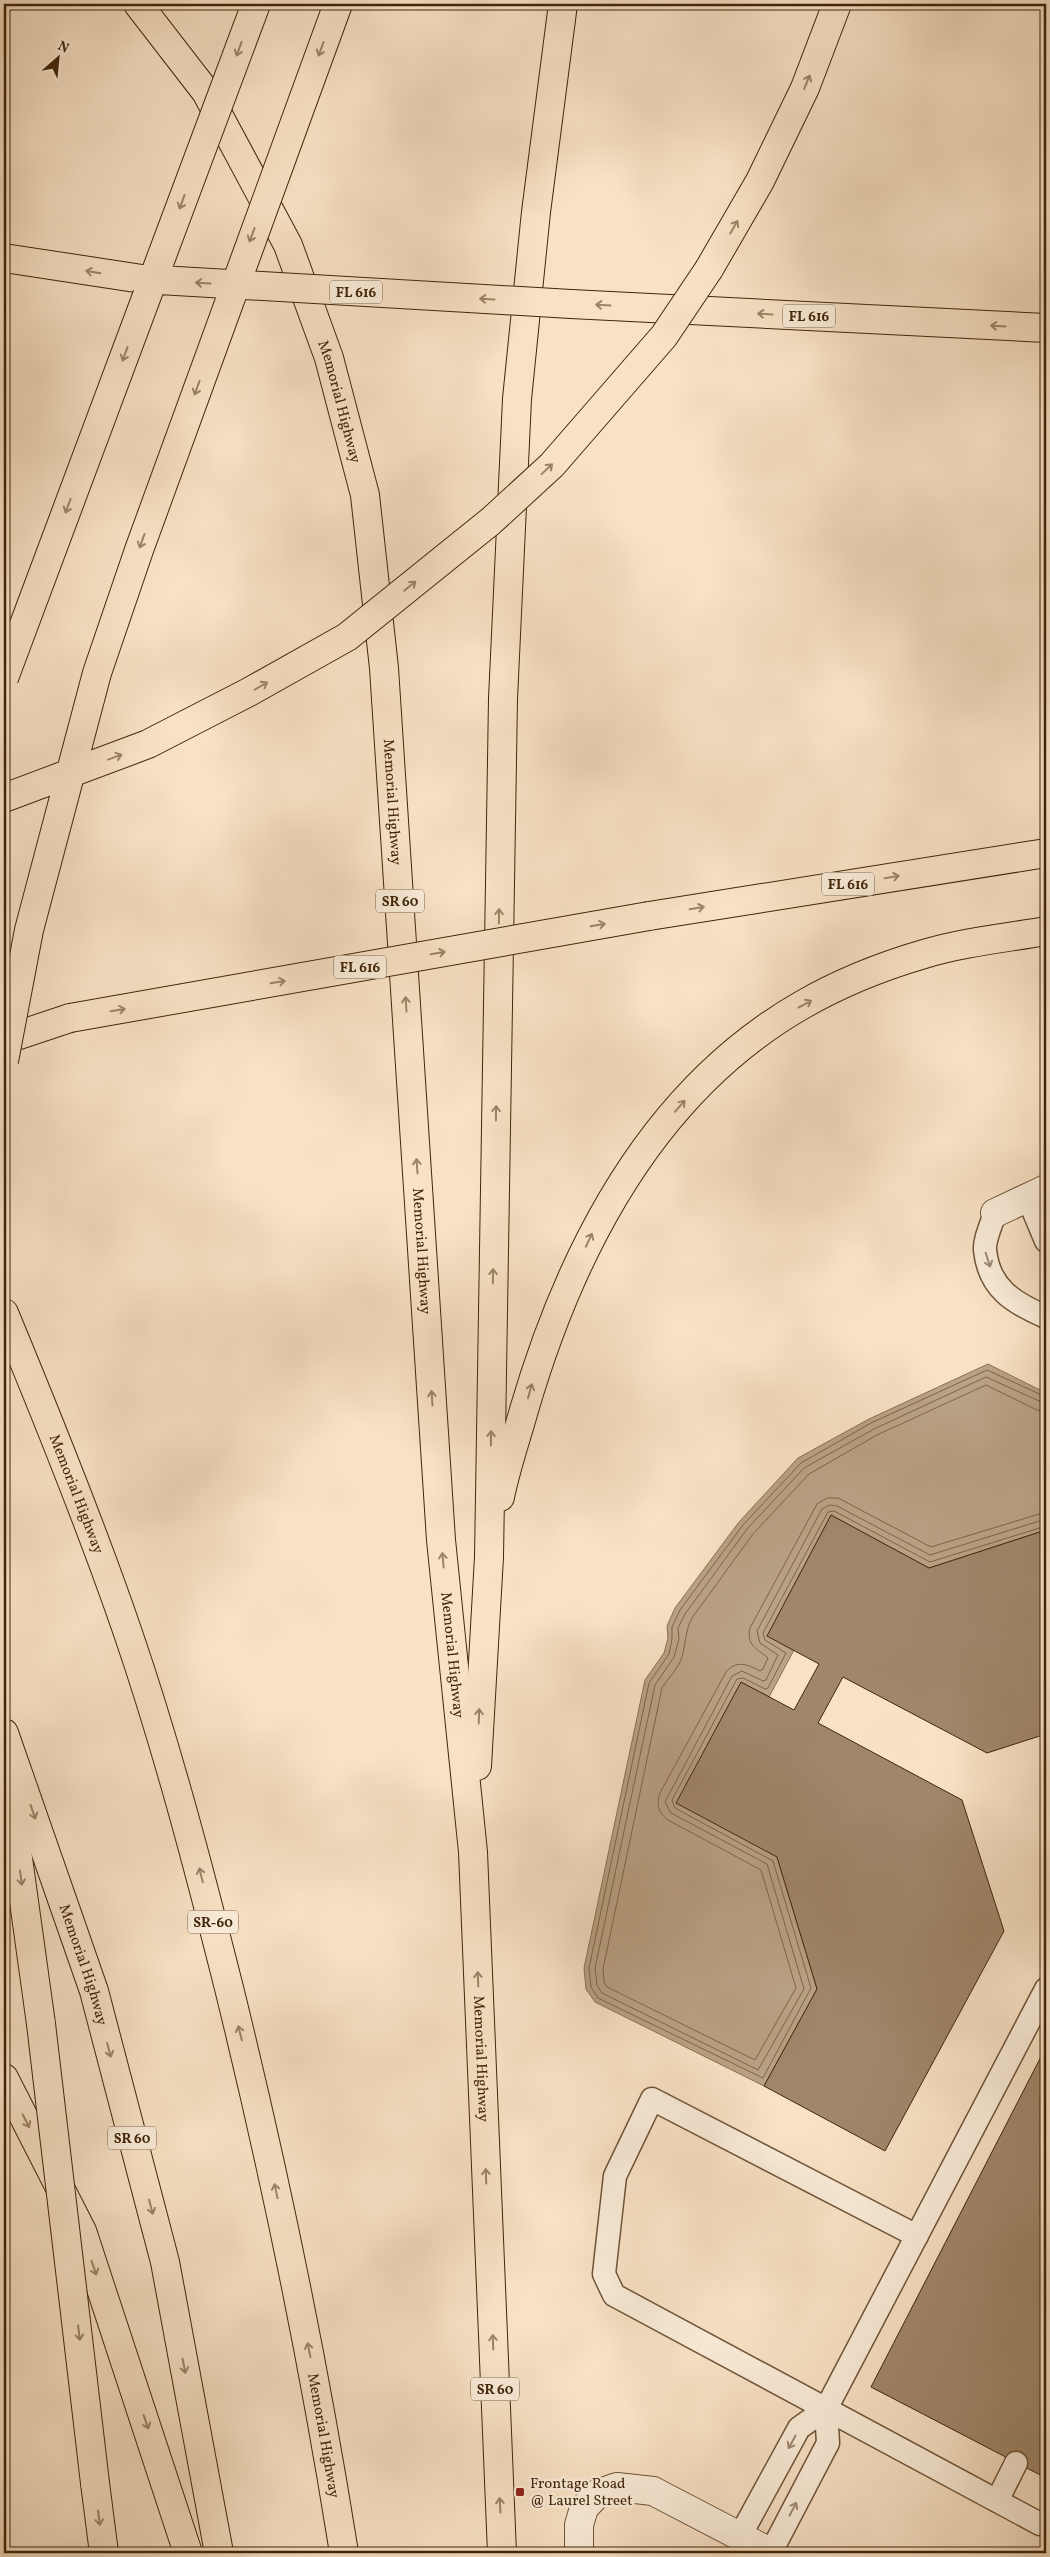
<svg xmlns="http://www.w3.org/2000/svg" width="1050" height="2557" viewBox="0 0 1050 2557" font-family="Vollkorn,serif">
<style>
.water{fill:#baa285;stroke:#8a7053}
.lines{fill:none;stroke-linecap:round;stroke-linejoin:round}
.shore{stroke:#7e6447;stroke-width:1}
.building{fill:#a0876b;stroke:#412509}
.service-casing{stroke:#6f5438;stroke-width:25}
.minor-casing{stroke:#6f5438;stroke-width:30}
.tertiary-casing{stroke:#6f5438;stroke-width:30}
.motorway-casing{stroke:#412509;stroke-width:30}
.service{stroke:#faecd9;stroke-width:22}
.minor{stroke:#faecd9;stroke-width:28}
.tertiary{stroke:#faecd9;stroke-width:28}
.motorway{stroke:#f8e2c5;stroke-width:28}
.motorway-bridge-casing{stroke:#412509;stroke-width:30;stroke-linecap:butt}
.motorway-bridge{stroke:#f8e2c5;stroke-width:28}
.oneway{stroke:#9c8467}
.oneway2{stroke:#9e8871}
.poi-dot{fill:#8f2418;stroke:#faecd9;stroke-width:2}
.labels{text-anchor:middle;stroke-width:5;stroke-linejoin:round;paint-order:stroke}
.shield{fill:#faecd9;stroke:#786147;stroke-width:1}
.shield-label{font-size:14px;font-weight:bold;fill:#412509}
.street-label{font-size:15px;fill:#412509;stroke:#faecd9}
.poi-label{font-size:15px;fill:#412509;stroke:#faecd9;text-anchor:start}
</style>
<rect width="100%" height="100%" fill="#f8e2c5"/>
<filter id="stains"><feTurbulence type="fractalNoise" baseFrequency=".004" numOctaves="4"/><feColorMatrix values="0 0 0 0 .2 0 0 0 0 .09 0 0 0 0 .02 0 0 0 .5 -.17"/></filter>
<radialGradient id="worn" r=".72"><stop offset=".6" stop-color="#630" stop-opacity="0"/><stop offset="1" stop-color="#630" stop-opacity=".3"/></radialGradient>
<path class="water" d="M988,1364L1046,1393V1530L929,1568L831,1516L794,1650L769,1697L741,1682L777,1857L817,1989L764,2086L595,2002L586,1989L584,1968L645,1680L664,1653L668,1638L667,1626L675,1608L739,1522L798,1458L869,1419Z"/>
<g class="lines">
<path class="shore" d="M1046,1397L987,1370L871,1423L801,1463L743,1525L680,1610L672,1627V1639L669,1654L649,1683L589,1968L591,1987L598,1998L763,2078L811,1988L773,1861L675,1808L672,1800L737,1679L743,1678L765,1689L768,1688L786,1653L765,1640L763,1633L828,1512L834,1511L930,1562L1046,1526
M1046,1404L986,1377L874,1429L804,1468L747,1529L685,1614L678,1628L679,1639L674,1657L655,1685L595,1968L597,1985L602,1993L758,2070L804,1989L767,1864L671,1813L665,1802L732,1676L742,1671L763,1681L766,1680L778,1655L760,1643L757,1631L822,1509L830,1505L837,1506L930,1555L1046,1519
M1046,1411L1037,1410L986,1385L877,1435L809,1474L753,1534L692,1618C685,1631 686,1643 682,1657C679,1668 668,1678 662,1688L603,1969L604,1982L607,1987L755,2060L796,1988L761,1870L668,1820C658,1813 656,1804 660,1793L726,1672C736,1660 747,1664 760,1671L763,1669L768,1658C757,1649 746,1645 750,1628L817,1504L827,1498H838L931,1547L1046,1512"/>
</g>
<path class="building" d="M831,1515L929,1568L1046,1530V1734L987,1753L843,1677L818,1723L962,1800L1004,1931L885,2151L764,2086L817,1989L777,1857L676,1803L741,1682L794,1710L819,1664L767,1636Z
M1046,2047V2478L871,2387Z"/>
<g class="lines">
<g class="service-casing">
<path id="service" d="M1028,1198L1046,1241
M995,1213C992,1223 984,1240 985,1250C989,1289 1014,1303 1046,1317
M917,2236L652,2099L615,2176L604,2274L614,2295L1040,2524
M997,2501L1016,2463
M740,2536L799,2428L826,2409L1046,1989
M771,2552L828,2443L826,2409"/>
</g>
<g class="minor-casing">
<path id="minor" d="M995,1213L1046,1189"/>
</g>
<g class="tertiary-casing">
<path id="tertiary" d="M579,2553V2525L584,2508L597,2494L617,2487L653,2491L772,2553"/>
</g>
<g class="motorway-casing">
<g id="motorway">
<path id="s1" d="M138,4L206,92L288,245L329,358L365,495L384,668L441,1540L473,1852L502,2553"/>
<path d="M4,258L142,279"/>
<path d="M709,269L760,181L805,88L837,4"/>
<path d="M571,304L1046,328"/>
<path d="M649,916L1046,853"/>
<path d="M4,1040L70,1018"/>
<path id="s2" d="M4,1313C48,1419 91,1525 128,1633C168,1750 199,1869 229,1988C275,2175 314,2363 344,2553"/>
<path d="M500,1497C506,1467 516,1439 524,1410C571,1249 652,1091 802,1005C840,983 883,966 924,954C963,942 1006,938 1046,931"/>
<path id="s3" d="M4,1733L94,1991L165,2262L219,2553"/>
<path d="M477,1766L489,1557L503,699L517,399L536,212L563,4"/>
<path d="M6,1772L41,2024"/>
<path d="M4,2078L82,2231L188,2553"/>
<path d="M95,2483L104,2553"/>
</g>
</g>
<use href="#service" class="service"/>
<use href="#minor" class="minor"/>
<use href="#tertiary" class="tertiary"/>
<use href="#motorway" class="motorway"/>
<g class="motorway-bridge-casing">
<path id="motorway-bridge" d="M142,279L571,304
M4,678L256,4
M4,798L148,744L249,692L347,637L491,521L552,465L664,336L709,269
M70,1018L649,916
M4,1061L29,930L97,673L139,550L338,4
M41,2024L95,2483"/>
</g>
<use href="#motorway-bridge" class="motorway-bridge"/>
</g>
<defs><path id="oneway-shaft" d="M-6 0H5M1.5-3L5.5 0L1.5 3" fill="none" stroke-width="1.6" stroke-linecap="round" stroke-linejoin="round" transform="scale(1.25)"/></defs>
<g class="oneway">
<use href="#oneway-shaft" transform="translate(239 49) rotate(110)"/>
<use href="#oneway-shaft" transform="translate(321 49) rotate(110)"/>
<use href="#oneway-shaft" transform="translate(807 82) rotate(-68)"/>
<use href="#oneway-shaft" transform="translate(182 202) rotate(110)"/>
<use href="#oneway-shaft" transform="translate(734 227) rotate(-60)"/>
<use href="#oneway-shaft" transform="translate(252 235) rotate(110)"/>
<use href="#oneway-shaft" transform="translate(93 272) rotate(-171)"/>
<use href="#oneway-shaft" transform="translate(203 283) rotate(-177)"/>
<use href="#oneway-shaft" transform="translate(487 299) rotate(-177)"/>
<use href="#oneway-shaft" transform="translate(603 305) rotate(-177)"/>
<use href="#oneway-shaft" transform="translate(765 314) rotate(-177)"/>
<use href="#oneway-shaft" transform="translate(998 326) rotate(-177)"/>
<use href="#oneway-shaft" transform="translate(125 354) rotate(110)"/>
<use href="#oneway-shaft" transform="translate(197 388) rotate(110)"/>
<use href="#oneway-shaft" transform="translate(547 469) rotate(-43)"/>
<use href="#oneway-shaft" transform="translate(68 506) rotate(110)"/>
<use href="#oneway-shaft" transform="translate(142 541) rotate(110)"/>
<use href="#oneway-shaft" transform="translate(410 586) rotate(-39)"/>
<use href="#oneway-shaft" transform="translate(261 686) rotate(-30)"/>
<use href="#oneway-shaft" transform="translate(115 757) rotate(-20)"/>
<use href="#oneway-shaft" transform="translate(892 877) rotate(-9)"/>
<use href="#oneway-shaft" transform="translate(697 908) rotate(-9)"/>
<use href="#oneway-shaft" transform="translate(499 916) rotate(-89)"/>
<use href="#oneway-shaft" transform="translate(598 925) rotate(-10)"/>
<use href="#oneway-shaft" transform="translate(438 953) rotate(-10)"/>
<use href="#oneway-shaft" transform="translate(278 982) rotate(-10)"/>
<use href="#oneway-shaft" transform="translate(406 1004) rotate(-94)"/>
<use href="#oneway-shaft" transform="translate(805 1004) rotate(-28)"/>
<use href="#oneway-shaft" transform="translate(118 1010) rotate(-10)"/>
<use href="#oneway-shaft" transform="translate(680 1106) rotate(-49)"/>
<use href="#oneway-shaft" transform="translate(496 1113) rotate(-89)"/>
<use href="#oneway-shaft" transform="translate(417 1166) rotate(-94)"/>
<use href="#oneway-shaft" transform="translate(589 1240) rotate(-65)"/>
<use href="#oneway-shaft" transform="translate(493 1276) rotate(-89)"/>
<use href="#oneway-shaft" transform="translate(530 1391) rotate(-74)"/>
<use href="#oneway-shaft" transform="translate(432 1398) rotate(-94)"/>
<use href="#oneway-shaft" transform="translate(491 1438) rotate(-89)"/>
<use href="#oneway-shaft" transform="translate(443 1560) rotate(-95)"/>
<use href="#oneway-shaft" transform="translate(479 1716) rotate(-88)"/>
<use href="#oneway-shaft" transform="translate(33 1812) rotate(71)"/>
<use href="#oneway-shaft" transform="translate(201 1875) rotate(-104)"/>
<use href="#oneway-shaft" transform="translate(21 1878) rotate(82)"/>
<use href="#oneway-shaft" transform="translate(478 1979) rotate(-92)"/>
<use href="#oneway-shaft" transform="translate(240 2033) rotate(-104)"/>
<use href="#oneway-shaft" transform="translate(109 2050) rotate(75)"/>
<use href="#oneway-shaft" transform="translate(26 2121) rotate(63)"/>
<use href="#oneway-shaft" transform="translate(486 2176) rotate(-92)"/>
<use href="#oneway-shaft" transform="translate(276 2191) rotate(-102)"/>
<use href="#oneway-shaft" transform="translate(151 2207) rotate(75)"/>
<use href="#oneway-shaft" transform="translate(94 2268) rotate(71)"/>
<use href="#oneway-shaft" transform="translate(79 2333) rotate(83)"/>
<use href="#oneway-shaft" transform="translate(493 2342) rotate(-92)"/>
<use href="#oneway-shaft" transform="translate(309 2350) rotate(-101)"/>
<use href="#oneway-shaft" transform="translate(184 2366) rotate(79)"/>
<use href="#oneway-shaft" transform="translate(146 2422) rotate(71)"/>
<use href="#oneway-shaft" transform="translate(500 2505) rotate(-93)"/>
<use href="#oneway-shaft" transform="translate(99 2518) rotate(83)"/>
</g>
<g class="oneway2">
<use href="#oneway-shaft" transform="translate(988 1260) rotate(72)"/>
<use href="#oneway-shaft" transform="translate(792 2442) rotate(119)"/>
<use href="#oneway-shaft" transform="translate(793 2509) rotate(-62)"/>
</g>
<rect class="poi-dot" x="515" y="2487" width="10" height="10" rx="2.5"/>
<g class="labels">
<g class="shield">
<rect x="330" y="280.5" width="52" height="23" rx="4"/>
<rect x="783" y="304.5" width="52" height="23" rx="4"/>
<rect x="822" y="872.5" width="52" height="23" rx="4"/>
<rect x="376" y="889.5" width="48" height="23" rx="4"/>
<rect x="334" y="955.5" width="52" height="23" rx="4"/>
<rect x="188" y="1910.5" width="50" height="23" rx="4"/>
<rect x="108" y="2126.5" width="48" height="23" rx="4"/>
<rect x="471" y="2377.5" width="48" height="23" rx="4"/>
</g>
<g class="shield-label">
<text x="356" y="297">FL 616</text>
<text x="809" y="321">FL 616</text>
<text x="848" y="889">FL 616</text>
<text x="400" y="906">SR 60</text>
<text x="360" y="972">FL 616</text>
<text x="213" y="1927">SR-60</text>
<text x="132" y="2143">SR 60</text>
<text x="495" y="2394">SR 60</text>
</g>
<g class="street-label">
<text dy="5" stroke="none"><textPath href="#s1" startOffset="450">Memorial Highway</textPath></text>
<text dy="5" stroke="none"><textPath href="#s1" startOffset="855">Memorial Highway</textPath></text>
<text dy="5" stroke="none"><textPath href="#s1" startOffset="1305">Memorial Highway</textPath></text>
<text dy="5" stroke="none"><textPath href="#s2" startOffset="195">Memorial Highway</textPath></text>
<text dy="5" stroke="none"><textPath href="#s1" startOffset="1710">Memorial Highway</textPath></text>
<text dy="5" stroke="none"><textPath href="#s3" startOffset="245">Memorial Highway</textPath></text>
<text dy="5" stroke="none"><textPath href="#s1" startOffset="2115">Memorial Highway</textPath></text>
<text dy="5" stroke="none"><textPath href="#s2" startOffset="1170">Memorial Highway</textPath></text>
</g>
<g class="poi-label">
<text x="530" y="2488">Frontage Road<tspan x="530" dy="17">@ Laurel Street</tspan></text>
</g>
</g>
<rect width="1050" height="2557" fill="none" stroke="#f8e2c5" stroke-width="20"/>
<rect x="5" y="5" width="1040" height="2547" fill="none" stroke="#412509" stroke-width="2.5"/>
<rect x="10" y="10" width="1030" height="2537" fill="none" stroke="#412509"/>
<g transform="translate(58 58) rotate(27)" stroke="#faecd9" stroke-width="4" paint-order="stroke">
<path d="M0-4L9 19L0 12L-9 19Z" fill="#412509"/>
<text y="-8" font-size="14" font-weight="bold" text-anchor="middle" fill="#412509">N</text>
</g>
<rect width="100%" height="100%" filter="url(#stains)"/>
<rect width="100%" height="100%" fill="url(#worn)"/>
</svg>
